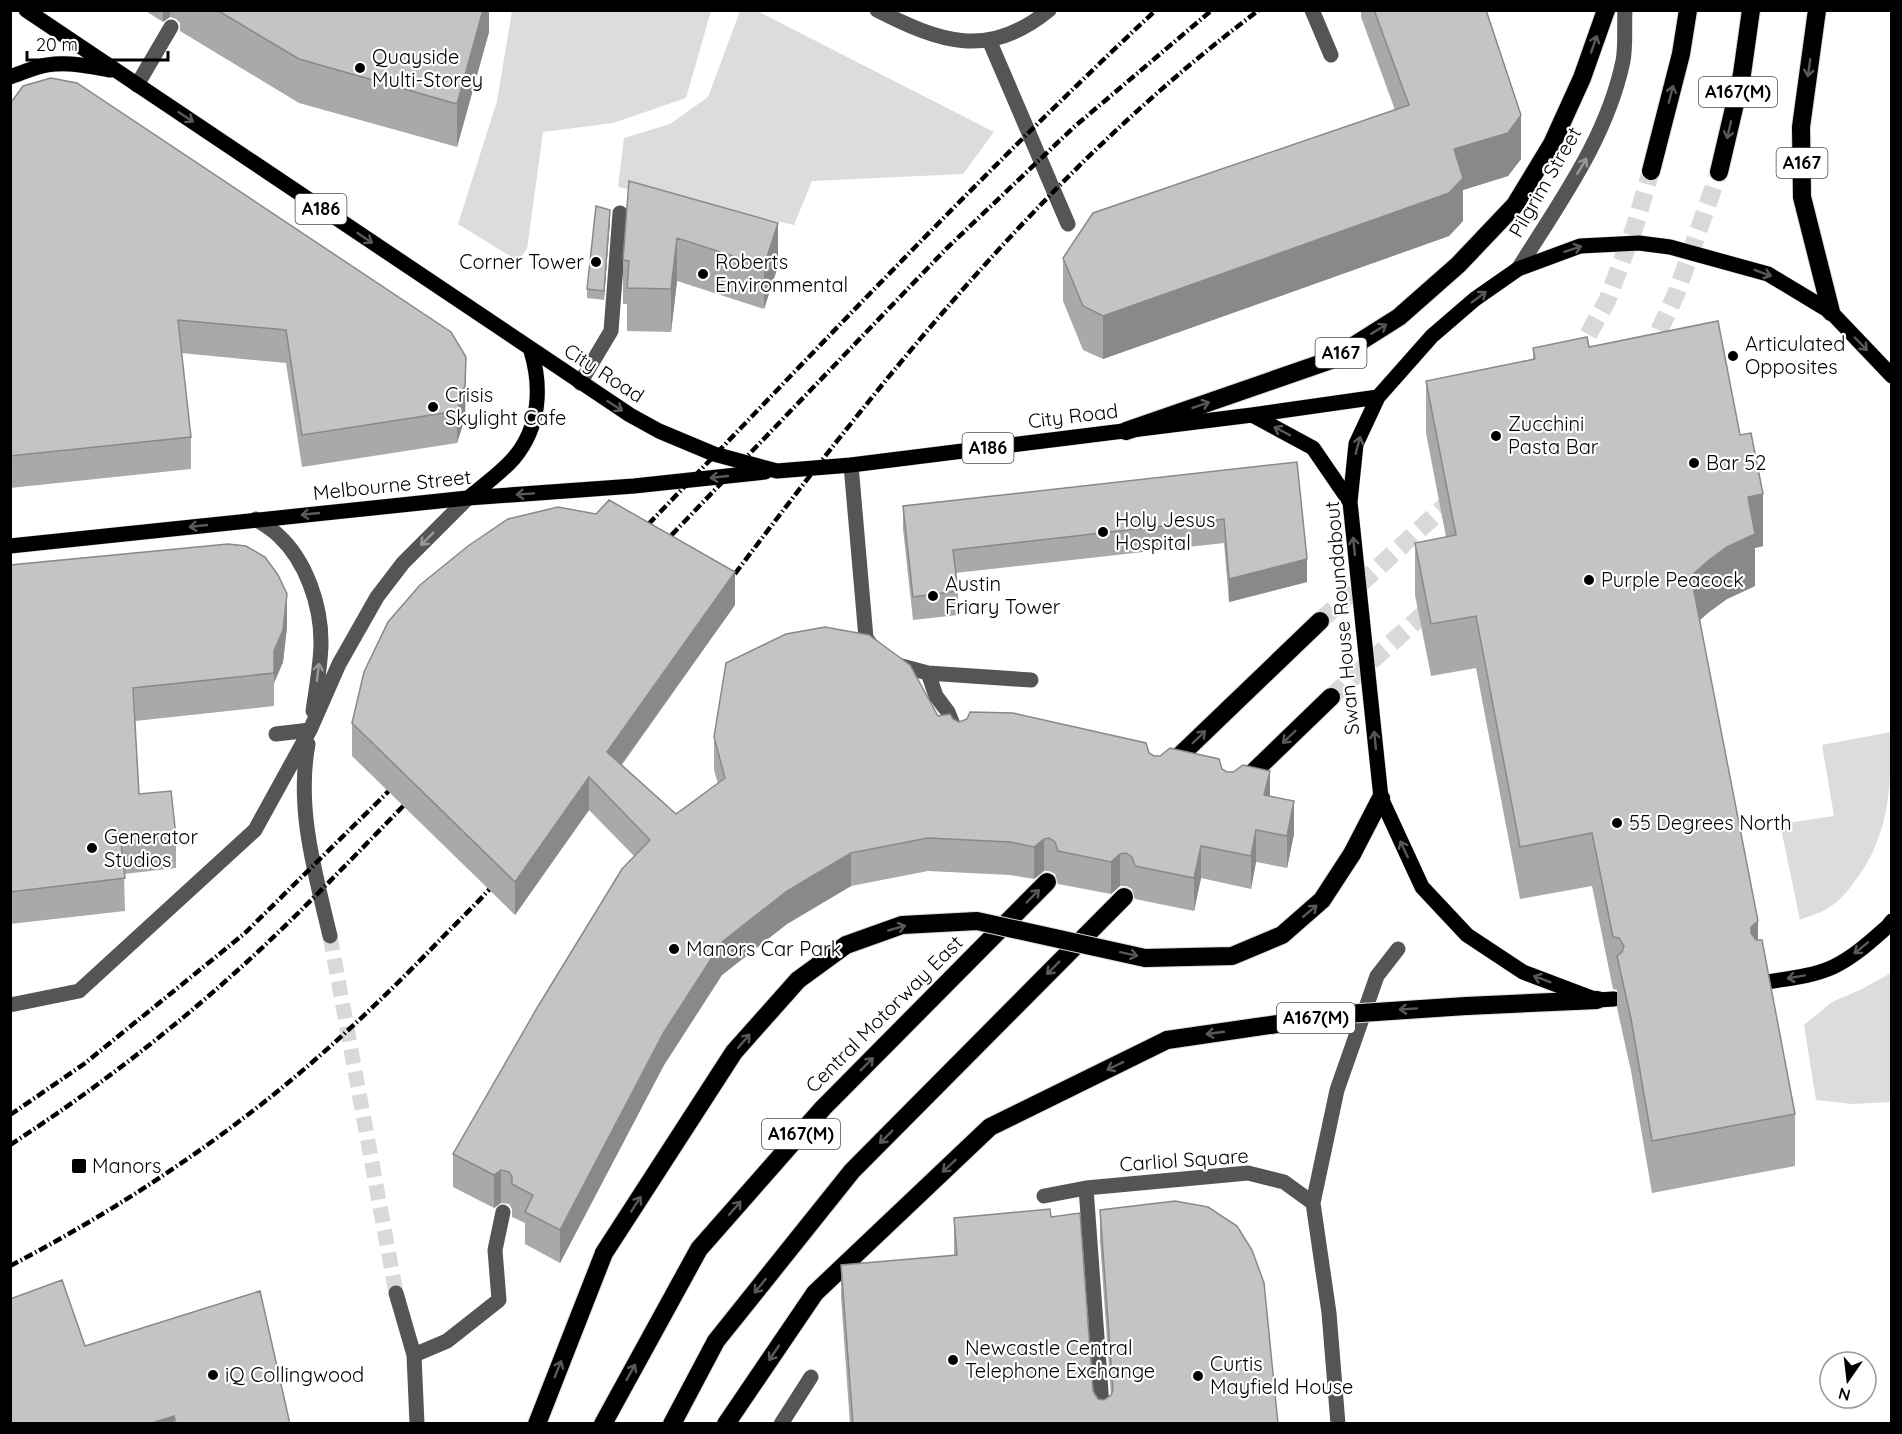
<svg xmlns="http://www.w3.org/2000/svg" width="1902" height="1434" viewBox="0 0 1902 1434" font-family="Quicksand,sans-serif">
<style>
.green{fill:#dcdcdc}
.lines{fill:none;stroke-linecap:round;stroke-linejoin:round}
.minor-tunnel{stroke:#d9d9d9;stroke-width:15;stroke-dasharray:15 8;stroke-linecap:butt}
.highway-tunnel{stroke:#d9d9d9;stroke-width:18;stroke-dasharray:18 9;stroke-linecap:butt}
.major-casing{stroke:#dbdbdb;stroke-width:16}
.highway-casing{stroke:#dbdbdb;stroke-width:20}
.minor{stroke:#555;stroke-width:15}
.major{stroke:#000;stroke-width:15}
.highway{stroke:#000;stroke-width:18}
.rail{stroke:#000;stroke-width:4.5;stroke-dasharray:9 3 1.5 3;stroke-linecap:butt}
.highway-bridge-casing{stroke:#dbdbdb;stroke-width:20;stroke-linecap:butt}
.highway-bridge{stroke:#000;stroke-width:18}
.wall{fill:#a9a9a9}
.shaded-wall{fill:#898989}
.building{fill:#c4c4c4;stroke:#898989;stroke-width:1.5}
.oneway{stroke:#595959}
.oneway2{stroke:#999}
.poi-dot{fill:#000;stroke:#fff;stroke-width:2}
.labels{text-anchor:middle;stroke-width:4.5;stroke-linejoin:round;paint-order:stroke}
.shield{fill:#fff;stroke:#4c4c4c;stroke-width:1.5}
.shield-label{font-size:18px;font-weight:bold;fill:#000}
.poi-label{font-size:20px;fill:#000;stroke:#fff;text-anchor:start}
.street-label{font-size:20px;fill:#000;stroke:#fff}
</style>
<rect width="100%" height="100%" fill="#fff"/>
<path class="green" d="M512,11H711L686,98L613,123L543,132L527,249L518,261L458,224L497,101Z
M740,11H757L994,132L963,174L812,181L794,225L618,187L624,138L670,124L708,97Z
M1891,732C1892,785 1889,837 1855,881C1847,892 1838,903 1825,910C1818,914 1808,916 1800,920L1780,824L1834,816L1822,745Z
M1891,973V1102L1853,1104L1816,1100L1804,1025L1832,1002L1860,990Z"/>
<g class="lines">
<path class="minor-tunnel" d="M330,936L396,1293"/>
<path class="highway-tunnel" d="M1648,355L1676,294L1719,172
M1575,358L1607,301L1635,226L1651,171
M1320,621L1458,494
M1331,697L1437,602"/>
<g class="major-casing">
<path id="major" d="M26,10L630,415L659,431L714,454L777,471L851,465L1252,415L1378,397
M10,77C19,74 28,70 38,67C61,60 87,66 110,70
M1252,415L1313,448L1350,502
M468,498C484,485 501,473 514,458C540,427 542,387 531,351
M10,546L468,498L634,486L765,472
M1760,983C1784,979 1811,977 1833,967C1854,957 1871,941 1888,926L1892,921
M1614,999L1597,1000L1523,972L1467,935L1422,887L1381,798L1350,502L1356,444L1378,397L1432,336L1475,299L1518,269L1580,246L1639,243L1670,247L1768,274L1831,312L1892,376"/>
</g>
<g class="highway-casing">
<path id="highway" d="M1817,10L1801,127L1802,197L1831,312
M1651,171L1681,54L1688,10
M1719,172L1742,74L1751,10
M1126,431L1331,360L1399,317L1458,265L1515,205L1552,144L1582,78L1606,10
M1167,768L1320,621
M1240,785L1331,697
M1352,854L1381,798
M1466,1006L1597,1000
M537,1424L604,1253
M603,1424L699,1249L823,1108L1047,882
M672,1424L716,1341L852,1171L1124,897
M726,1424L815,1293L990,1127L1167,1040"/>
</g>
<path class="minor" d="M877,10C940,42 988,60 1049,10
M1312,10L1331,55
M989,40L1068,224
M137,85L171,27
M1518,269C1559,203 1607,138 1623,61C1626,45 1624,27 1625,10
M580,383L611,331L620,213
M851,465L866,638L875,650
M256,519C264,525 272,529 279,536C306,561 321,605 321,642C321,664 316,689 313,711
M894,664L928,673L1031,680
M928,673L936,696L948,712L956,732
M276,734L310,730
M308,744C296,809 315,872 330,936
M10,1005L79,991L255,830L310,730L339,664L377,597L403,563L468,498
M1086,1188L1103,1419
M1044,1196L1086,1188L1248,1173L1284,1182L1313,1203
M396,1293L414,1355L417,1424
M414,1355L447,1341L499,1300L495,1250L503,1212
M781,1424L811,1377
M1338,1424L1329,1313L1313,1203L1337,1090L1377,976L1398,949"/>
<use href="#major" class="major"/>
<use href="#highway" class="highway"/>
<path class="rail" d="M637,536C808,359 976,178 1156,10
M660,547L947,248L1074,127L1212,10
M725,587C884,376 1046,170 1259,10
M10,1115L84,1064L244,934L401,779
M10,1145C90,1093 167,1034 238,970C300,914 357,853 415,794
M10,1266C96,1221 178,1169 254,1110C320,1059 381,1001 438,942C459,920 482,899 501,876"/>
<g class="highway-bridge-casing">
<path id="highway-bridge" d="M1167,1040L1346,1014L1466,1006
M604,1253L734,1052L798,980L846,945L902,925L977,921L1145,958L1232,956L1282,935L1322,900L1352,854"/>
</g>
<use href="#highway-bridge" class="highway-bridge"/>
</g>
<path class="wall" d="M144,10H489V32L457,147L299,103L180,31V23L176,19L170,17L163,22Z
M1361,10H1486L1521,159L1508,176L1463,190V221L1449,236L1103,359L1083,350L1063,301V258L1395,110L1361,17Z
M10,104L466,390L465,418L457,443L302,467L286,363L181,353L191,437V469L10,488Z
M629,181L778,266L764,309L677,281L671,332L627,331V304H623V260Z
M610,219L604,300L587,298V289Z
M1589,347L1763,546L1755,548V586L1727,599L1709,612L1700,620L1758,940L1795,1114V1166L1652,1193L1631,1071L1617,1008V990L1613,989L1592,886L1520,899L1476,668L1431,676L1415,595V543L1446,537L1426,433V381L1533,359V348Z
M1297,462L1307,582L1229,602L1224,543L955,573L958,591V615L913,620L903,529V506Z
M10,565L287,627L283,662L274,683V706L135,721L139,794L176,836V868L124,874L125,911L10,924Z
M735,605L622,765L676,814L718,784L714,770V737L938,716L953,719L959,722L1149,753L1154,756L1222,769L1270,796L1294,834L1287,868L1256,862L1251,889L1201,878L1194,911L1135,899L1132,889L1126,886H1120L1111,894L1058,884L1055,874L1049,871H1044L1034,879L1010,875L928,871L851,886L787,924L722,975L664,1065L560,1263L525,1244V1223L512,1217V1209L509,1204L501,1203L494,1208L453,1187V1154L634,856L589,810L515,915L352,756V723Z
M1100,1210L1278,1424H850L841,1297V1265L954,1256V1218L1051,1217L1093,1391L1098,1399L1104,1400L1111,1396L1100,1242Z"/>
<path class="shaded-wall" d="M163,10H170V17L163,22Z
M479,10H489V32L457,147V104Z
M1521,115V159L1508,176L1463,190V221L1449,236L1103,359V316L1454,149Z
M610,210V219L604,300V291Z
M778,223V266L764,309V266Z
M677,238V281L671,332V289Z
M466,357L465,418L457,443V411Z
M1763,494V546L1755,548V586L1727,599L1709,612L1691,628V576L1709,560L1727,547L1748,497Z
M1307,559V582L1229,602V579Z
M735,572V605L607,784V752Z
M287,594V627L283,662L274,683V651Z
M1270,771V804L1264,795Z
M589,777V810L515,915V882Z
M1294,801V834L1287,868V836Z
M1256,830V862L1251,889V856Z
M1044,839V871L1034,879V847Z
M1201,846V878L1194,911V878Z
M851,853V886L787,924L722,975L664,1065L560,1263V1230L664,1032L722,942L787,891Z
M1120,854V886L1111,894V862Z
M1758,921V973L1751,933V927Z
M501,1170V1203L494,1208V1175Z
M174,1416V1424H149Z"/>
<path class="building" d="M217,10H483L457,104L299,59Z
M1374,10H1486L1521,115L1508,133L1454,149L1463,178L1449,193L1103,316L1083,306L1063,258L1093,213L1409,105Z
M51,78L77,83L451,332L466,357L465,385L457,411L302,435L286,330L178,320L191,437L10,456V104L23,86Z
M629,181L778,223L764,266L677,238L671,289L627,288L629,261L623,260Z
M596,206L610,210L604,291L587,289Z
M1718,321L1740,435L1751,433L1763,494L1748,497L1755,534L1727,547L1709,560L1691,576L1758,921L1751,927V933L1756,940H1762L1795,1114L1652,1141L1631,1019L1617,956L1622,952L1624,946L1619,938L1613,937L1592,833L1520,847L1476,616L1431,624L1415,543L1456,535L1426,381L1535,359L1533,348L1587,337L1589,347Z
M1297,462L1307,559L1229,579L1224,519L953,550L958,591L913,597L903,506Z
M609,500L735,572L607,752L676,814L725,778L714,737L726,663L786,634L825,627L869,635L910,665L938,716L950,714L953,719L959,722L967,719L970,712L1013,713L1146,743L1149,753L1154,756H1160L1170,748L1219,759L1222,769L1227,772H1233L1243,765L1270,771L1264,795L1294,801L1287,836L1256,830L1251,856L1201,846L1194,878L1135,866L1132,857L1126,853L1120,854L1111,862L1058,851L1055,842L1049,838L1044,839L1034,847L1010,842L928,838L851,853L787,891L722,942L664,1032L560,1230L525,1212L533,1195L512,1184V1177L509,1172L501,1170L494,1175L453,1154L537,1008L622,869L650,840L589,777L515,882L352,723L364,672L388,622L420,585L468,546L508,519L558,507L596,514Z
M228,544L246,546L265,557L278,575L287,594L283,630L274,651V673L133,688L139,794L171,791L176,836L121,842L125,878L10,892V565Z
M1175,1201L1208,1207L1237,1226L1252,1250L1264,1283L1278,1424H853L841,1265L957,1255L954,1218L1050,1209L1051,1217L1080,1213L1093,1391L1098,1399L1104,1400L1111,1395L1113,1390L1100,1210Z
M62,1280L85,1346L260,1291L290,1424H176L174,1416L149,1424H11L10,1421V1299Z"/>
<defs><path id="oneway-shaft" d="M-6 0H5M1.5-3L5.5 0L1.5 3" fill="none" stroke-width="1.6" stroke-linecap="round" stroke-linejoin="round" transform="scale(1.5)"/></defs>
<g class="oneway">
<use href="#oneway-shaft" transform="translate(1594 44) rotate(-71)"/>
<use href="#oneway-shaft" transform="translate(1809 68) rotate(98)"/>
<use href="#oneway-shaft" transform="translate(1671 94) rotate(-76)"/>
<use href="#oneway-shaft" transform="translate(186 117) rotate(34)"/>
<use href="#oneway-shaft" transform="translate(1729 130) rotate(103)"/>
<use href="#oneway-shaft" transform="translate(365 238) rotate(34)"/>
<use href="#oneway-shaft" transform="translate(1573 249) rotate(-18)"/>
<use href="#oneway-shaft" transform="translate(1763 273) rotate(20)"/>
<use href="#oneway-shaft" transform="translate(1479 297) rotate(-37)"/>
<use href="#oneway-shaft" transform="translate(1379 329) rotate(-32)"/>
<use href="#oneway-shaft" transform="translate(1861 344) rotate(46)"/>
<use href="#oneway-shaft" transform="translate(1201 405) rotate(-19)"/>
<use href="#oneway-shaft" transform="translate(615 406) rotate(33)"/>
<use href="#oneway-shaft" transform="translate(1282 431) rotate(-152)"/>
<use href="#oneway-shaft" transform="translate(1358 445) rotate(-75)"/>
<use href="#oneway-shaft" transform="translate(719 477) rotate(174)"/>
<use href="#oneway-shaft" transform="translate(525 494) rotate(176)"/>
<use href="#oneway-shaft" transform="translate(310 514) rotate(174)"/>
<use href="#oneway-shaft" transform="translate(198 526) rotate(174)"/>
<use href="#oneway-shaft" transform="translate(1354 546) rotate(-96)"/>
<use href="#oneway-shaft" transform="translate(1199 737) rotate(-44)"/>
<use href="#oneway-shaft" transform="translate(1289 737) rotate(136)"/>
<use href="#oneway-shaft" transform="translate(1375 740) rotate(-96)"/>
<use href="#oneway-shaft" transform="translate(1404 849) rotate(-115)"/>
<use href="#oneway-shaft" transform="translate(1033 896) rotate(-45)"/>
<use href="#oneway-shaft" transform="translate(1310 911) rotate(-40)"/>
<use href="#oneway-shaft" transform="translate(897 928) rotate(-16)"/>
<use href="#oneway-shaft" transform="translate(1861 948) rotate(141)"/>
<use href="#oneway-shaft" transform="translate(1129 954) rotate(12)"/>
<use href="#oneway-shaft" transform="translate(1053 968) rotate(135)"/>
<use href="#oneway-shaft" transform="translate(1796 977) rotate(170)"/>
<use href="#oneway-shaft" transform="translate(1542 979) rotate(-159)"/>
<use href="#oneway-shaft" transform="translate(1408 1009) rotate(176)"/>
<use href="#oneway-shaft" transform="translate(1215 1033) rotate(172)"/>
<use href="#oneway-shaft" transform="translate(744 1041) rotate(-49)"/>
<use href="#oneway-shaft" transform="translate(867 1064) rotate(-45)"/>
<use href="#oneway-shaft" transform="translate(1115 1066) rotate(154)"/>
<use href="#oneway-shaft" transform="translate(886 1137) rotate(135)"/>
<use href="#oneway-shaft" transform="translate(949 1166) rotate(137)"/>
<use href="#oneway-shaft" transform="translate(636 1204) rotate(-57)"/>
<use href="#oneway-shaft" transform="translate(735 1208) rotate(-49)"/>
<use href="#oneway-shaft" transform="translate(760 1286) rotate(129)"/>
<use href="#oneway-shaft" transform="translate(774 1353) rotate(124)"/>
<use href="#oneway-shaft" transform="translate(558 1369) rotate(-68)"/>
<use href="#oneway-shaft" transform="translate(631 1372) rotate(-61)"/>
</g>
<g class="oneway2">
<use href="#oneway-shaft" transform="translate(1582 166) rotate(-59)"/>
<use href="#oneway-shaft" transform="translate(427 539) rotate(135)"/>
<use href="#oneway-shaft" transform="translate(318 672) rotate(-83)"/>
</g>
<g class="poi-dot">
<circle cx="360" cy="68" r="6"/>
<circle cx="596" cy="262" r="6"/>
<circle cx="703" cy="274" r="6"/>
<circle cx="1733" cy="356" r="6"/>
<circle cx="433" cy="407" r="6"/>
<circle cx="1496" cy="436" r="6"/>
<circle cx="1694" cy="463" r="6"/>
<circle cx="1103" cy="532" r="6"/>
<circle cx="1589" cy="580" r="6"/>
<circle cx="933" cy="596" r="6"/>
<circle cx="1617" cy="823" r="6"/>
<circle cx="92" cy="848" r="6"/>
<circle cx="674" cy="949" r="6"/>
<rect x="71" y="1158" width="16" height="16" rx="3"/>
<circle cx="953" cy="1360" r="6"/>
<circle cx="213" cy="1375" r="6"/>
<circle cx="1198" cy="1376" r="6"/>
</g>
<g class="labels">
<g class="shield">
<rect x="1699" y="77" width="78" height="30" rx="4.5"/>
<rect x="1776.5" y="148" width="51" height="30" rx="4.5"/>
<rect x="295.5" y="194" width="51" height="30" rx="4.5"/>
<rect x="1315.5" y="338" width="51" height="30" rx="4.5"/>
<rect x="962.5" y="433" width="51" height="30" rx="4.5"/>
<rect x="1277" y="1003" width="78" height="30" rx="4.5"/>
<rect x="762" y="1119" width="78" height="30" rx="4.5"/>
</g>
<g class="shield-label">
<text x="1738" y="98">A167(M)</text>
<text x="1802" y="169">A167</text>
<text x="321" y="215">A186</text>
<text x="1341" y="359">A167</text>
<text x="988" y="454">A186</text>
<text x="1316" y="1024">A167(M)</text>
<text x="801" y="1140">A167(M)</text>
</g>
<g class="poi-label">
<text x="372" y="64">Quayside<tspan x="372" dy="23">Multi-Storey</tspan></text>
<text x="584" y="269" text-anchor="end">Corner Tower</text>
<text x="715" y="269">Roberts<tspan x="715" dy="23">Environmental</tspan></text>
<text x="1745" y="351">Articulated<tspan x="1745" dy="23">Opposites</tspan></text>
<text x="445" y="402">Crisis<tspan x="445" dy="23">Skylight Cafe</tspan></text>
<text x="1508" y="431">Zucchini<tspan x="1508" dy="23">Pasta Bar</tspan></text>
<text x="1706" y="470">Bar 52</text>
<text x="1115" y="527">Holy Jesus<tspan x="1115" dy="23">Hospital</tspan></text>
<text x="1601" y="587">Purple Peacock</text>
<text x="945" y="591">Austin<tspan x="945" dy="23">Friary Tower</tspan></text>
<text x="1629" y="830">55 Degrees North</text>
<text x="104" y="844">Generator<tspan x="104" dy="23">Studios</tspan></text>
<text x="686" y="956">Manors Car Park</text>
<text x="92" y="1173">Manors</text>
<text x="965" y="1355">Newcastle Central<tspan x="965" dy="23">Telephone Exchange</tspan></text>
<text x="1210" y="1371">Curtis<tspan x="1210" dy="23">Mayfield House</tspan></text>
<text x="225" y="1382">iQ Collingwood</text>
</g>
<g class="street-label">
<text transform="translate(1545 182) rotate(-60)" y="7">Pilgrim Street</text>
<text transform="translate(604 373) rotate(33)" y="7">City Road</text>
<text transform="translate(1073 416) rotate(-7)" y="7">City Road</text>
<text transform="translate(392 485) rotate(-6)" y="7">Melbourne Street</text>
<text transform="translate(1342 618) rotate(-95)" y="7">Swan House Roundabout</text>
<text transform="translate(884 1014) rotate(-45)" y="7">Central Motorway East</text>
<text transform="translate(1184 1160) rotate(-4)" y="7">Carliol Square</text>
</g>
</g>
<rect width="1902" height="1434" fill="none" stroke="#000000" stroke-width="24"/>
<g transform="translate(1848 1380) rotate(194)"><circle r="28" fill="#ffffff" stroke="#999999" stroke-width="1.5"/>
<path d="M0-4.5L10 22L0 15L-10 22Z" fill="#000000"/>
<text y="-9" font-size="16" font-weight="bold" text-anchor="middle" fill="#000000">N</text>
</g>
<path d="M27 51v9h141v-9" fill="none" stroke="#000000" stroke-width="3"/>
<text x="36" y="51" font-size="18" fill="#000000" stroke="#ffffff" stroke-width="4.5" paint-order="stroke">20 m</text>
</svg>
